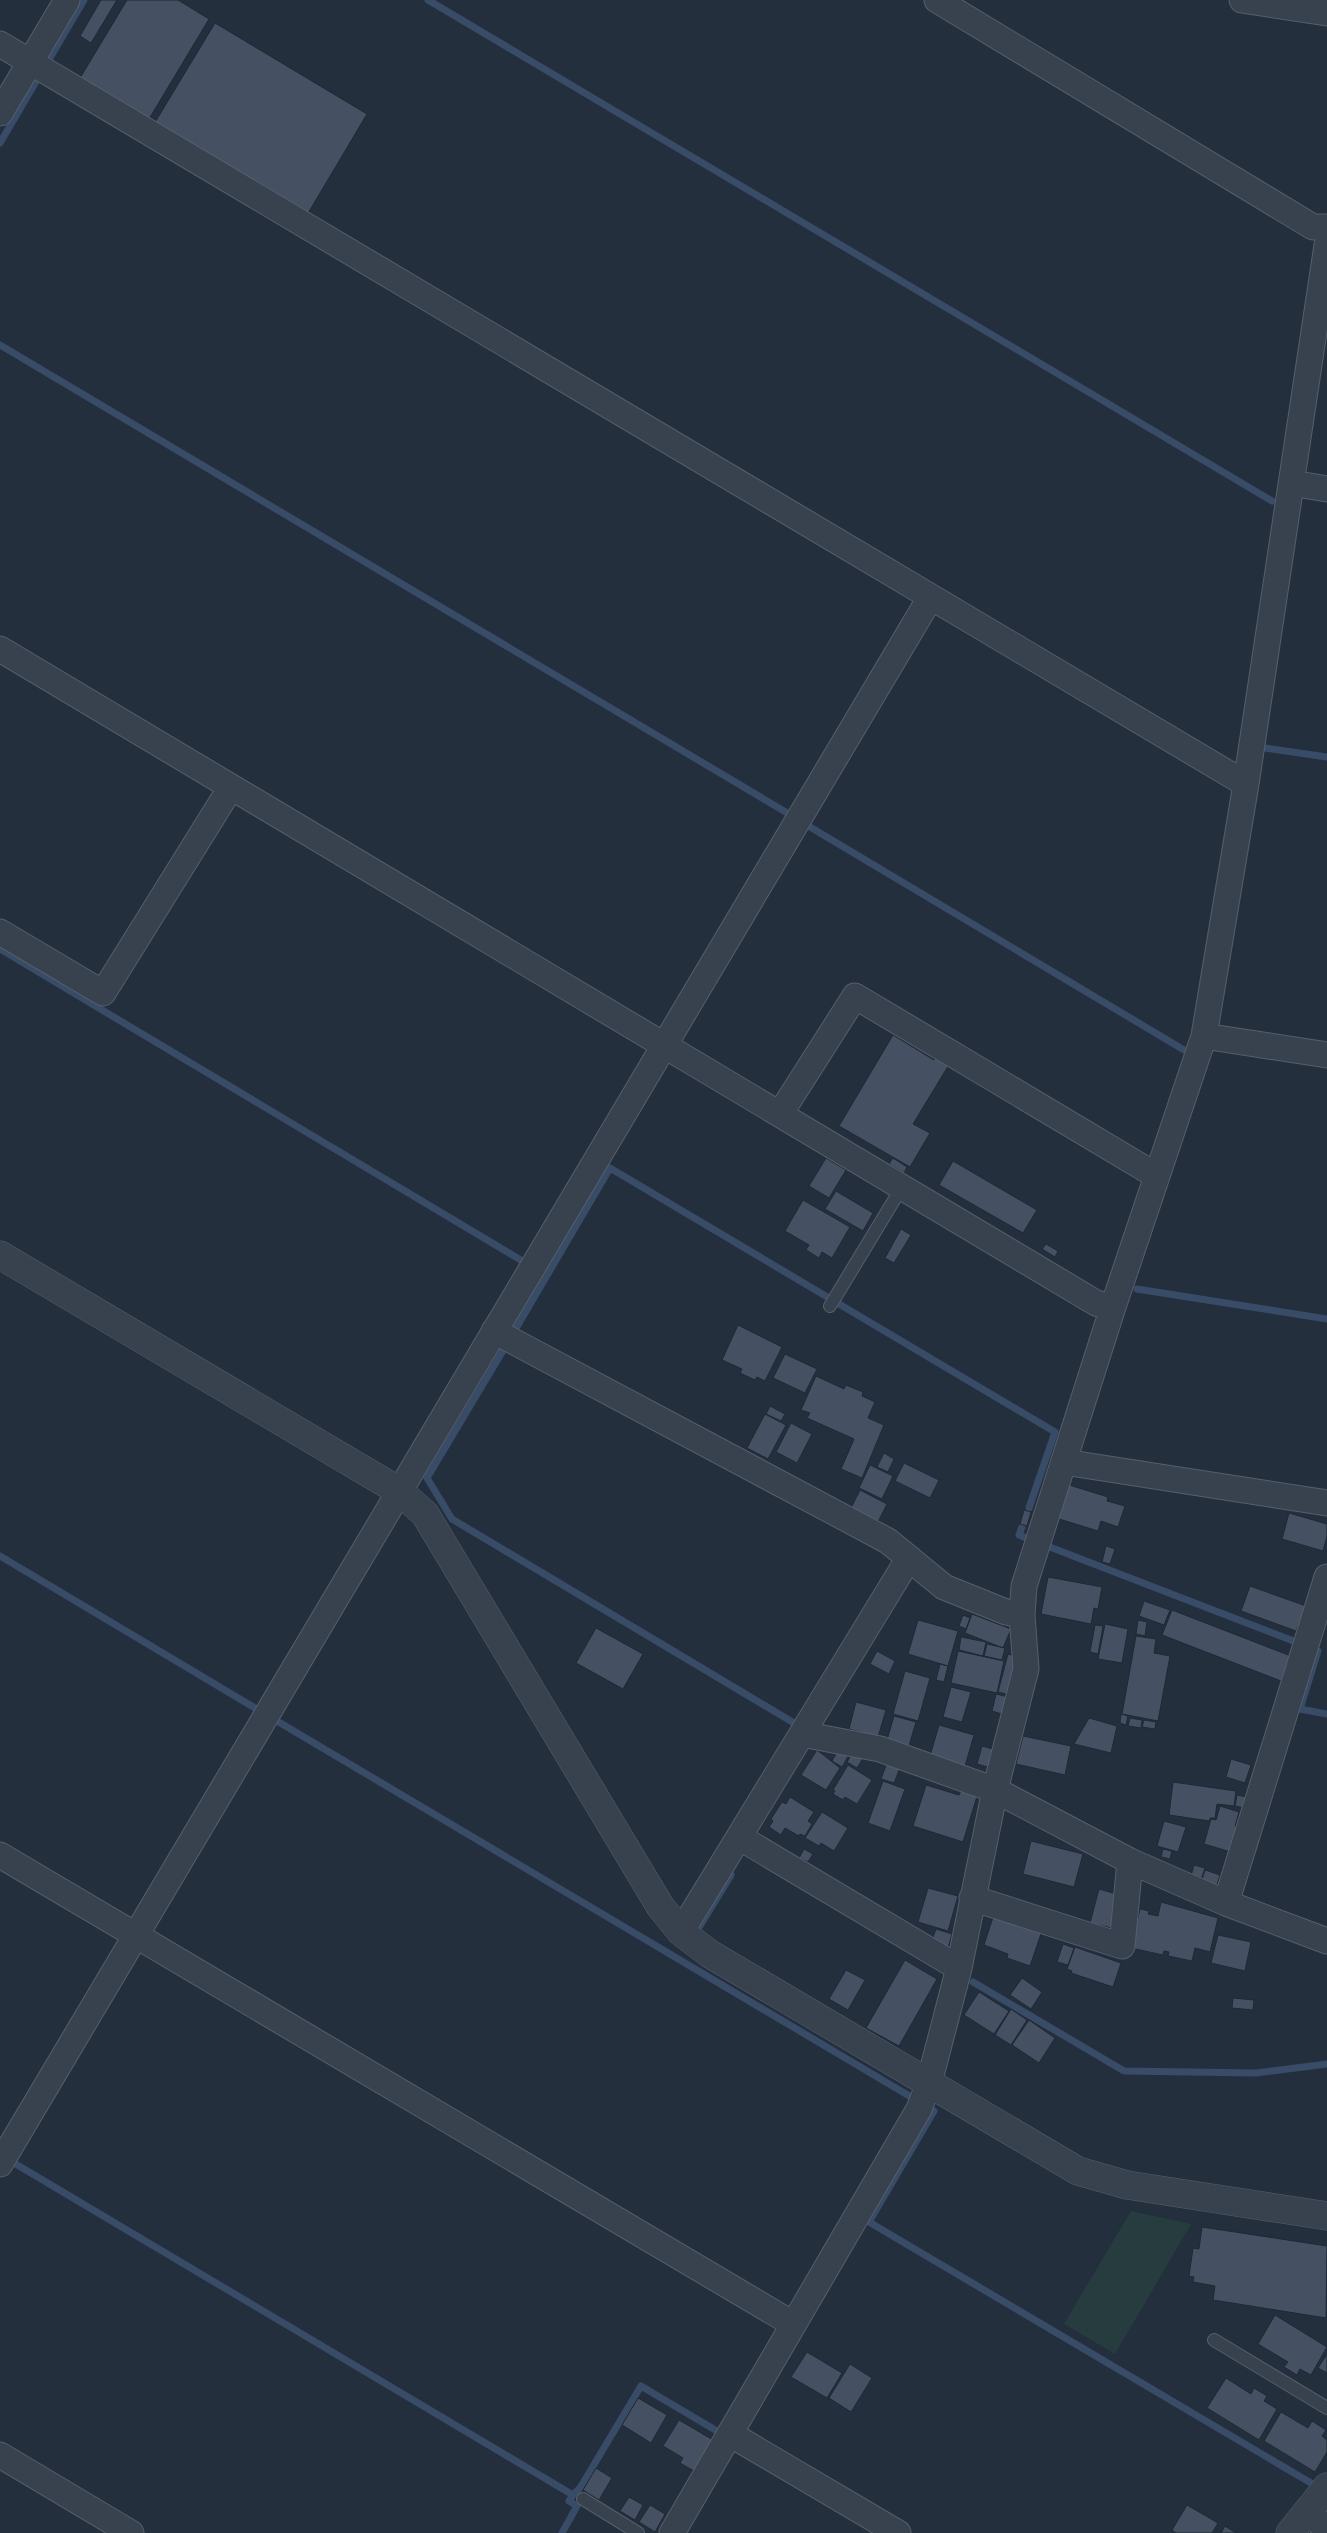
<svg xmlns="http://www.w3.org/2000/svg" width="1327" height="2533" viewBox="0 0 1327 2533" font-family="Inter,sans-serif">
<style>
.green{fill:#263c3f}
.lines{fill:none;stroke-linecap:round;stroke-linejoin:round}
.stream{stroke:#394c67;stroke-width:7}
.building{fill:#455162;stroke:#1f2835}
.service-casing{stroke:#565f6c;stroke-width:14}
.minor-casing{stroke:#565f6c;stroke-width:27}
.tertiary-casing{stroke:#565f6c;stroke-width:29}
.service{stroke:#38414e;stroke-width:12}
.minor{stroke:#38414e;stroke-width:25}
.tertiary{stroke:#38414e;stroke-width:28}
</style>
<rect width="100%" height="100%" fill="#242f3e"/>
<path class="green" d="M1131,2211L1191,2224L1115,2354L1064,2324Z"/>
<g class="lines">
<path class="stream" d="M428,0L1272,501
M0,143L84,0
M0,345L789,814
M1265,748L1327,757
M805,824L1184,1050
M0,949L524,1262
M1137,1289L1327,1319
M839,1304L1055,1432L1029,1508
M515,1330L610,1168L829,1298
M504,1349L427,1478L452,1519L794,1723
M1022,1527L1019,1535L1026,1538
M1042,1544L1296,1642
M0,1556L260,1711
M1311,1648L1318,1651L1300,1709L1327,1714
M277,1721L911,2097
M700,1926L731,1875
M973,1982L1124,2071L1256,2073L1327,2064
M934,2111L869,2222L1316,2486L1312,2490
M14,2163L573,2495L569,2501L577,2506L562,2533
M573,2495L580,2488L641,2386L717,2431"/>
</g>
<path class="building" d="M101,0H117L91,43L80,36Z
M127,0H178L209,19L149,119L80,78Z
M215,23L367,114L307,215L154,124Z
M893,1035L934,1060L937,1055L950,1063L913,1124L930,1133L910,1167L839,1126Z
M826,1158L846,1170L829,1198L809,1186Z
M893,1158L907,1167L904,1173L889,1164Z
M953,1161L1037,1210L1023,1233L939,1185Z
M836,1191L873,1213L863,1231L825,1209Z
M803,1200L850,1227L832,1258L822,1252L819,1258L806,1250L809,1245L785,1231Z
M901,1229L911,1235L894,1263L885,1258Z
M1046,1244L1058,1251L1055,1257L1042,1249Z
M738,1325L782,1347L765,1381L757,1377L755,1380L740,1373L742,1369L722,1360Z
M785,1354L817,1369L805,1393L773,1378Z
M816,1376L844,1389L846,1385L863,1392L862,1396L875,1402L868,1418L884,1425L862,1478L841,1469L854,1439L807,1418L810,1413L801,1410Z
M770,1406L785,1414L781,1421L766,1414Z
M765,1414L786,1425L768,1459L747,1448Z
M791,1423L812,1434L797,1463L776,1452Z
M884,1453L894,1459L888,1472L877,1467Z
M904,1463L939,1480L930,1498L895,1481Z
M870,1465L893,1476L882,1499L859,1488Z
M1066,1484L1108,1497L1107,1501L1125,1506L1118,1527L1101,1521L1098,1531L1056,1518Z
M860,1490L887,1504L878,1522L851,1508Z
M1024,1510L1031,1512L1027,1526L1020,1524Z
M1289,1513L1327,1524V1536L1323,1551L1282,1539Z
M1106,1546L1115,1549L1110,1564L1102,1562Z
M1048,1577L1102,1587L1098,1609L1094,1608L1091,1624L1041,1614Z
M1250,1586L1306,1606L1296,1631L1241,1611Z
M1144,1601L1170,1610L1164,1625L1139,1616Z
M1172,1610L1291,1656L1281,1681L1162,1635Z
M972,1614L1011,1629L1003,1648L965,1633Z
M963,1615L970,1618L966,1629L959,1626Z
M918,1620L958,1631L948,1666L908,1654Z
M1138,1620L1147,1622L1145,1636L1136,1634Z
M1105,1624L1128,1629L1122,1663L1098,1659Z
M1095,1625L1103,1626L1098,1654L1090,1652Z
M596,1628L643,1654L623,1689L576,1663Z
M1136,1636L1156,1639L1154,1653L1170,1656L1158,1721L1122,1714Z
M961,1637L986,1642L983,1656L959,1650Z
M987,1644L1005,1648L1002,1660L984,1656Z
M877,1651L895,1661L889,1674L870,1664Z
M958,1651L1004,1661L997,1693L951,1683Z
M1008,1654L1019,1657L1014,1696L998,1692Z
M940,1664L948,1666L944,1682L936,1680Z
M905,1671L930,1678L918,1721L893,1714Z
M951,1687L971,1692L962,1722L943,1717Z
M996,1694L1013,1698L1008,1716L992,1711Z
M856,1702L886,1710L878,1737L849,1729Z
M1121,1714L1128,1716L1126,1725L1120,1723Z
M894,1716L916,1722L909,1746L887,1740Z
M1089,1718L1117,1726L1111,1753L1074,1744Z
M1130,1718L1142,1720L1141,1728L1128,1726Z
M1144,1720L1156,1722L1155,1729L1142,1727Z
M939,1725L974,1735L965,1766L930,1756Z
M1023,1736L1071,1746L1065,1775L1016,1764Z
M982,1746L1000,1751L995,1769L977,1764Z
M840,1747L850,1753L842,1767L832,1761Z
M817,1750L840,1768L826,1790L801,1775Z
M853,1752L863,1758L857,1768L847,1762Z
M1231,1759L1251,1765L1245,1783L1226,1777Z
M887,1763L900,1768L894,1783L881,1779Z
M848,1765L872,1780L857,1804L845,1797L843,1800L833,1794L835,1791L833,1790Z
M883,1781L905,1789L890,1831L868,1823Z
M1173,1782L1236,1791L1234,1806L1217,1804L1215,1818H1210V1821L1169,1815Z
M926,1785L959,1795L962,1788L978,1793L963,1842L913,1826Z
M1237,1795L1247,1797L1245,1808L1235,1806Z
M790,1797L814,1812L808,1821L812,1824L805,1836L800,1834L799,1836L785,1828L781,1835L769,1827L773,1821L771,1819L782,1802L786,1804Z
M1220,1806L1239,1812L1235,1826L1238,1827L1231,1852L1204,1844L1211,1819L1216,1820Z
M822,1812L848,1828L834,1851L821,1843L819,1846L805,1838Z
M1164,1821L1186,1827L1178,1852L1157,1846Z
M1031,1841L1083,1854L1074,1887L1023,1874Z
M804,1849L813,1854L808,1862L799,1858Z
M1163,1849L1172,1851L1170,1859L1161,1857Z
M1194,1865L1205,1868L1199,1886L1189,1883Z
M1205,1870L1220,1875L1215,1891L1200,1886Z
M928,1888L958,1896L948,1931L918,1922Z
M1099,1889L1120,1895L1112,1928L1090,1923Z
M1161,1902L1218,1918L1210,1952L1195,1948L1192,1961L1168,1956L1169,1952L1164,1951L1163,1955L1131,1948L1140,1909L1149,1911L1148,1914L1158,1916Z
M994,1914L1042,1931L1030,1966L1007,1958L1008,1954L984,1945Z
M936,1929L952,1934L948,1948L931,1943Z
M1218,1935L1251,1942L1245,1971L1211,1963Z
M1063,1944L1074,1948L1068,1965L1057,1962Z
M1075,1947L1121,1963L1113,1987L1071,1973L1072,1971L1067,1969Z
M905,1960L937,1979L899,2046L866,2028Z
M846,1970L865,1980L848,2010L829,1999Z
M1022,1978L1042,1992L1031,2009L1010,1995Z
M979,1992L1009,2011L994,2034L964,2015Z
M1233,1998L1254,2000L1253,2010L1232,2008Z
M1011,2009L1027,2020L1011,2045L995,2035Z
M1029,2020L1055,2038L1039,2063L1012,2045Z
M1202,2227L1327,2246L1326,2318L1213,2300L1215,2286L1193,2282L1194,2277L1189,2276L1193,2248L1199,2249Z
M1275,2315L1327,2347L1311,2375L1300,2369L1297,2375L1284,2367L1288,2362L1258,2344Z
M807,2352L842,2373L827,2398L791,2377Z
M1327,2354V2373L1318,2368Z
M850,2364L872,2378L851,2412L829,2398Z
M1226,2378L1251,2394L1254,2388L1267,2396L1264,2401L1277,2409L1259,2440L1207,2408Z
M638,2398L667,2415L651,2443L622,2425Z
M1281,2412L1308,2428L1312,2421L1326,2430L1322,2436L1327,2440V2452L1315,2472L1264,2441Z
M679,2420L713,2440L694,2471L680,2463L683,2458L663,2446Z
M596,2468L612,2478L599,2500L583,2490Z
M629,2497L643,2505L635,2520L620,2511Z
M650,2505L665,2514L655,2532L639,2522Z
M1187,2505L1218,2523L1212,2533H1176L1172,2530Z
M1225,2526L1236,2533H1221Z"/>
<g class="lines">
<g class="service-casing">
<path id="service" d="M830,1306L902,1187
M1214,2340L1327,2408
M583,2499L638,2533"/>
</g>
<g class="minor-casing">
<path id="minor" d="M937,0L1313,227H1327
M1242,0L1327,13
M0,44L1246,784
M0,113L67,0
M1291,483L1327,489
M0,649L1096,1303L1113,1307
M0,932L103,993L231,787
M1204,1036L1327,1055
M780,1114L855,996L1157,1176
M494,1331L888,1541L944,1587L1006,1612L1022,1615
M1064,1462L1327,1503
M802,1734L880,1749L995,1790L1130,1861L1226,1903L1327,1941
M739,1837L959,1968
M0,1855L793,2324
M972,1898L1122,1946L1130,1861
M1226,1903L1327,1577
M681,1932L909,1558
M0,2164L930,598
M730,2434L898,2533
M0,2455L131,2533
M1307,2512L1327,2529
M672,2533L919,2109L929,2083L959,1968L995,1790L1026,1669L1022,1615L1024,1586L1113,1307L1204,1036L1246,784L1327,245"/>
</g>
<g class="tertiary-casing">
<path id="tertiary" d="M0,1255L399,1491L425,1514L660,1906L681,1932L710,1954L1078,2171L1127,2185L1327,2216
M1290,2533L1327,2487"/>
</g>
<use href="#service" class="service"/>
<use href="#minor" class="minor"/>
<use href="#tertiary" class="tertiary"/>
</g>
</svg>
